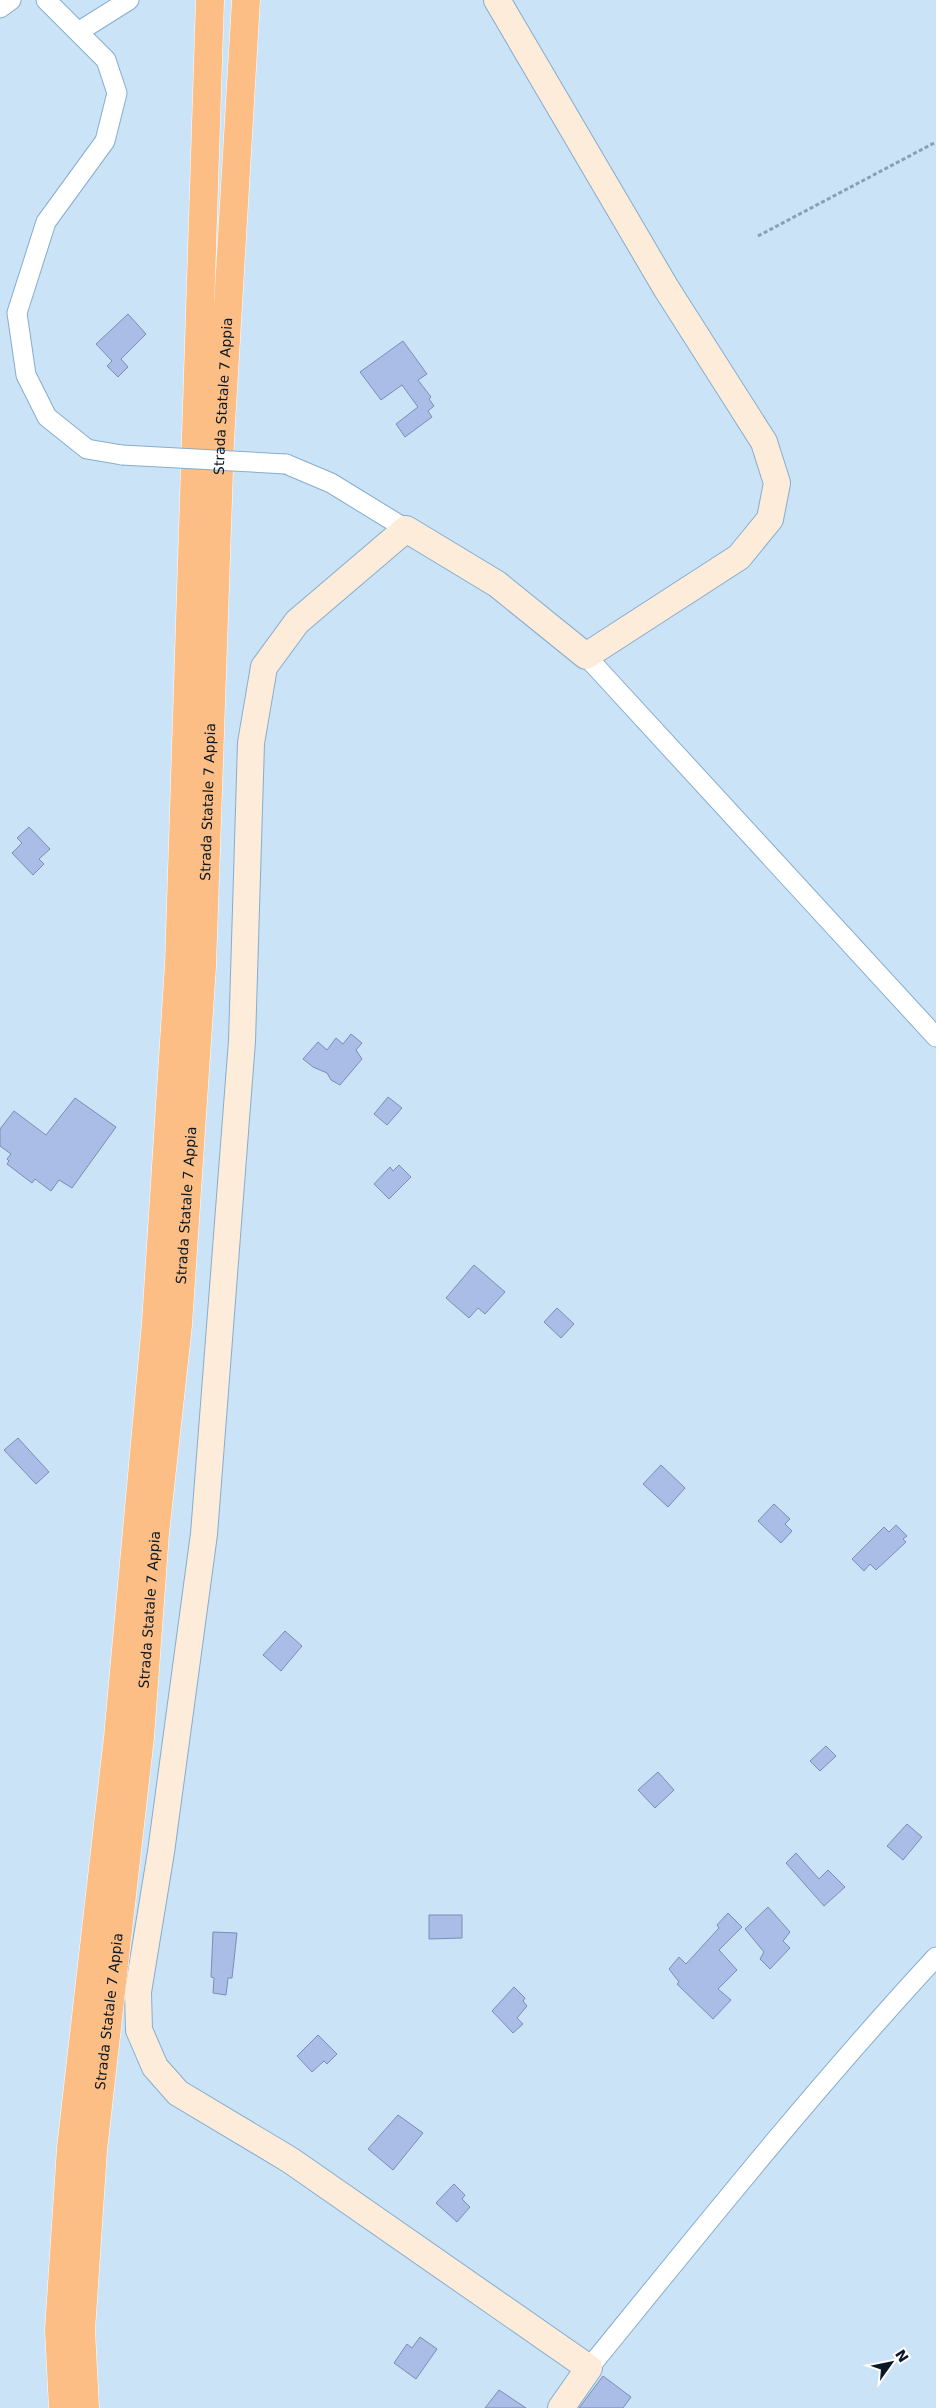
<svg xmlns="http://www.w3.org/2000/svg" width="936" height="2408" viewBox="0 0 936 2408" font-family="'DejaVu Sans',sans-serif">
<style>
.building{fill:#a9bde6;stroke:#7a8db4}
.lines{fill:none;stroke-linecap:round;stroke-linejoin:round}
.street-casing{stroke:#86adcd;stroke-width:21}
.secondary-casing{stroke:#86adcd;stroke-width:28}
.highway-casing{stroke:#fff;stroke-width:29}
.path{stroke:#8a9fb0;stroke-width:3;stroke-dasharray:4 2.5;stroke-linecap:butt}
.street{stroke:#fff;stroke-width:19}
.secondary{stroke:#feecda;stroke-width:26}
.highway{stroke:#fcbe84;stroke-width:28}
.street-bridge-casing{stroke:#86adcd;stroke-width:21;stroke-linecap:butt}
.street-bridge{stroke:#fff;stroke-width:19}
.labels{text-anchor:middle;stroke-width:4.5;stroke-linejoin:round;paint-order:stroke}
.street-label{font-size:14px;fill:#091824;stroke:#fff}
</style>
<rect width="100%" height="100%" fill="#cbe3f7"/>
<path class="building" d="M128,314L146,334L121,359L128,367L118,377L107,366L112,361L96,344Z
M403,341L427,374L418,380L431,397L429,399L434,406L428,411L432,417L405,437L396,424L418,407L402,385L381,400L360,372Z
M29,827L50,849L39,859L44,864L33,875L12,853L22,843L17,838Z
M351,1034L362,1043L356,1050L362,1059L340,1085L331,1080L327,1073L313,1067L303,1059L318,1042L327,1050L336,1038L343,1044Z
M388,1097L402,1108L387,1125L374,1114Z
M75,1098L116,1127L72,1188L59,1180L51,1191L35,1179L32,1183L7,1164L9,1161L7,1159L11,1154L0,1146V1129L14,1111L46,1135Z
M399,1165L411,1177L389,1199L374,1184L390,1167L393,1171Z
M474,1265L505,1292L485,1314L478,1308L469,1318L446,1298Z
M557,1308L574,1324L561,1338L544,1322Z
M18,1438L49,1472L36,1484L4,1450Z
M661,1465L685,1488L668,1507L643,1484Z
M774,1504L790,1519L785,1524L792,1531L781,1543L758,1521Z
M896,1525L907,1536L903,1539L906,1542L876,1570L870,1564L864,1571L852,1559L884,1527L889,1532Z
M285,1631L302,1646L281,1671L263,1655Z
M826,1746L836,1756L820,1771L810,1761Z
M658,1772L674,1790L655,1808L638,1790Z
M907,1824L922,1837L903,1860L887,1846Z
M796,1853L819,1879L828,1870L845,1887L824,1906L786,1863Z
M768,1907L790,1932L783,1941L790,1948L770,1969L760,1959L764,1952L745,1929Z
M728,1913L742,1927L719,1950L737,1970L718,1989L731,2000L713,2019L677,1984L679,1982L669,1969L679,1957L686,1964L719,1928L717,1925Z
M429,1915H462V1938L429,1939Z
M213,1932L237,1933L232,1978H228L226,1995L213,1993L214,1978L211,1977Z
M514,1987L525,1998L523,2001L527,2006L517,2018L523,2024L513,2033L492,2011Z
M318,2035L337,2054L327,2064L324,2061L312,2072L297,2056Z
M398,2115L423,2133L393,2170L368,2149Z
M454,2184L465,2195L462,2199L470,2207L457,2222L436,2203Z
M420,2337L437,2349L416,2379L394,2363L407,2344L412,2348Z
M603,2376L631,2397L623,2408H579Z
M499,2390L526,2408H485Z"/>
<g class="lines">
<g class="street-casing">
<path id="street" d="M46,0L106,60L117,93L105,141L46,222L17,313L26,375L47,417L87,449L122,455
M0,8L11,0
M78,32L129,0
M286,464L331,483L406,529
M586,656L936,1037
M589,2368C702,2229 814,2089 936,1957"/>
</g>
<g class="secondary-casing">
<path id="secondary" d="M497,0L666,288L764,442L777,483L770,519L739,557L586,656L497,584L406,529L297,622L264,667L251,743L242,1041L204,1534L161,1852L138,1992L139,2030L155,2067L178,2093L290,2160L589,2368L561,2408"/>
</g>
<g class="highway-casing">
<g id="highway">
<path d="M63,2408L59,2330L71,2148L118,1737L156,1323L179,964L210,0"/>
<path id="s1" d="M85,2408L81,2330L93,2150L140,1737L155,1533L178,1325L202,966L220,441L246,0"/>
</g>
</g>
<path class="path" d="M758,236L936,142"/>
<use href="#street" class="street"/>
<use href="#secondary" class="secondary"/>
<use href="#highway" class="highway"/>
<g class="street-bridge-casing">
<path id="street-bridge" d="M122,455L286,464"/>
</g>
<use href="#street-bridge" class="street-bridge"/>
</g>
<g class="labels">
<g class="street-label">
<text dy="5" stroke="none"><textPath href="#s1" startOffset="2018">Strada Statale 7 Appia</textPath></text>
<text dy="5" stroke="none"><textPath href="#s1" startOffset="1612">Strada Statale 7 Appia</textPath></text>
<text dy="5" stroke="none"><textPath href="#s1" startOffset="1208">Strada Statale 7 Appia</textPath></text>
<text dy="5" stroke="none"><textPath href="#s1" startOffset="802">Strada Statale 7 Appia</textPath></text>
<text dy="5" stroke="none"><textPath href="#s1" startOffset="398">Strada Statale 7 Appia</textPath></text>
</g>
</g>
<g transform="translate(891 2363) rotate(57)" stroke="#ffffff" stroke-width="4" paint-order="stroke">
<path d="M0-4L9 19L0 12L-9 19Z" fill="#091824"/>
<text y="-8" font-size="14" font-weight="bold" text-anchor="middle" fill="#091824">N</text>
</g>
</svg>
